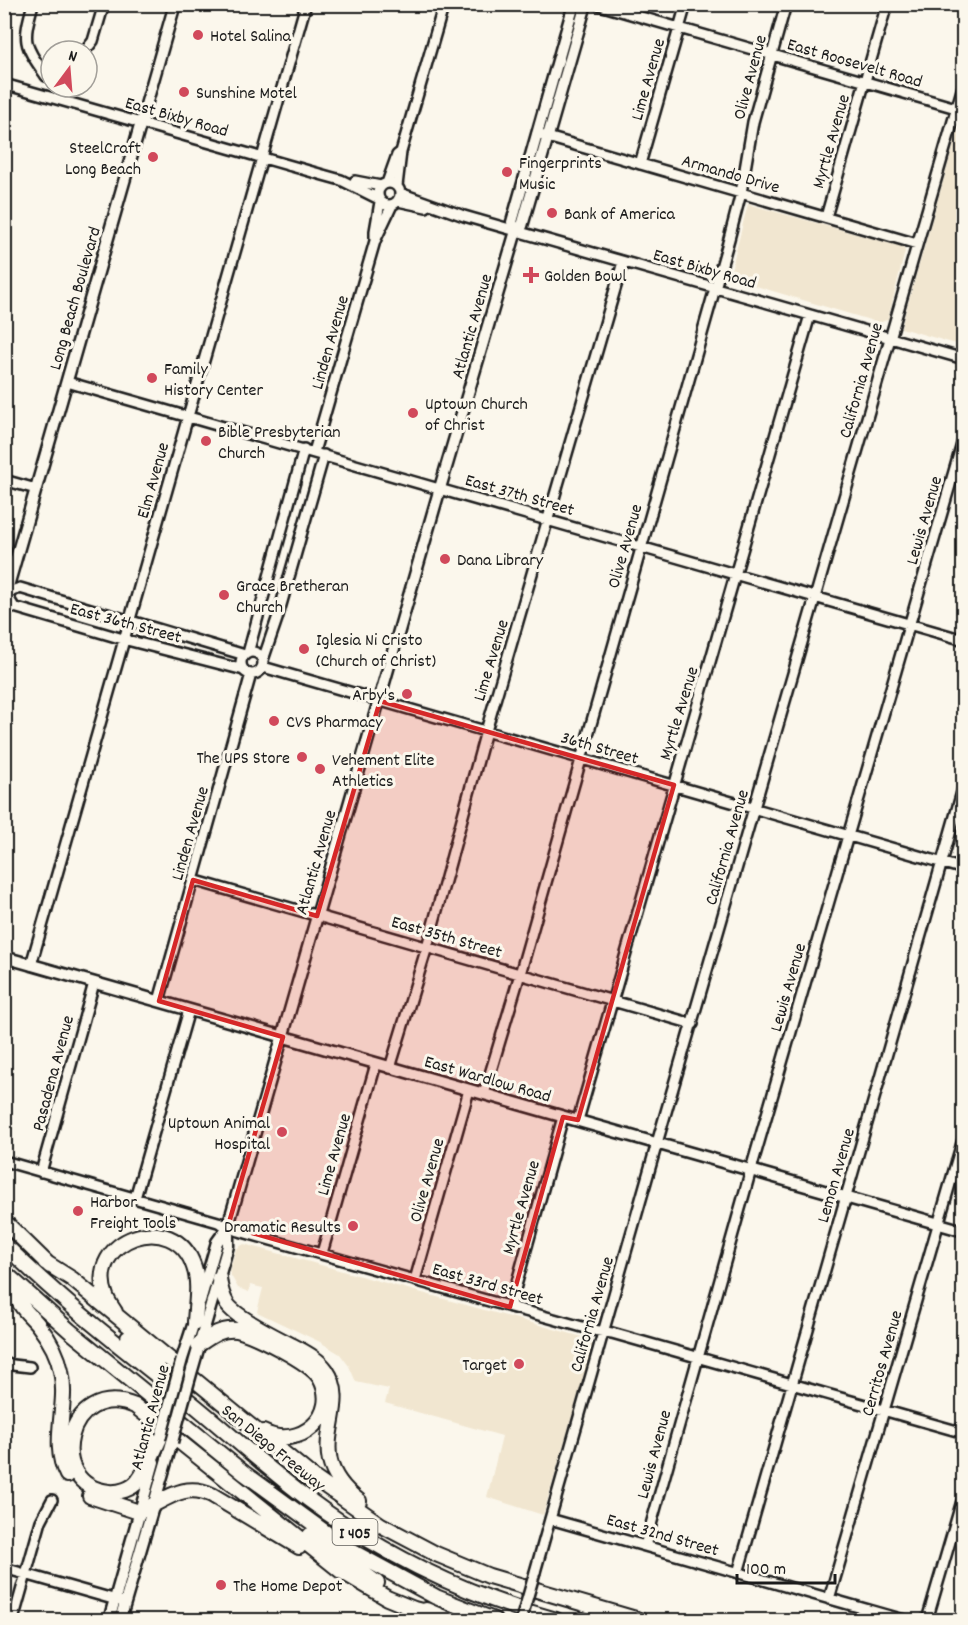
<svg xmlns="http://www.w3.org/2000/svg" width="968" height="1625" viewBox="0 0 968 1625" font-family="Dekko,sans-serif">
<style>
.built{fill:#f1e6d0}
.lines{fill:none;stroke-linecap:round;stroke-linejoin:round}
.minor-casing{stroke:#1c1c1c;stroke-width:14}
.major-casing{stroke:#1c1c1c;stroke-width:15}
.highway-casing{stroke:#1c1c1c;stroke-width:18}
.minor{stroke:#fbf7ec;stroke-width:9}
.major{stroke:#fbf7ec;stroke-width:10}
.highway{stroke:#fbf7ec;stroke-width:14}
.minor-bridge-casing{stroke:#1c1c1c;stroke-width:14;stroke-linecap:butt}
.major-bridge-casing{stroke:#1c1c1c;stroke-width:15;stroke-linecap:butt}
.minor-bridge{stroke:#fbf7ec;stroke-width:9}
.major-bridge{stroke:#fbf7ec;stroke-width:10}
.marked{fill:#d62828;fill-opacity:0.2;stroke:#d62828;stroke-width:4.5;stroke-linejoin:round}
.poi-dot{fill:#d1495b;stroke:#fbf7ec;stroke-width:2}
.labels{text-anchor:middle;stroke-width:6;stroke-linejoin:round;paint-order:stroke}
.shield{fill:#fbf7ec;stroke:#5f5e5a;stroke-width:1.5}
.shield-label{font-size:16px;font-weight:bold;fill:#1c1c1c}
.poi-label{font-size:18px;fill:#1c1c1c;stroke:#fbf7ec;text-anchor:start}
.street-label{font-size:18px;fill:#1c1c1c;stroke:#fbf7ec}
</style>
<rect width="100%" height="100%" fill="#fbf7ec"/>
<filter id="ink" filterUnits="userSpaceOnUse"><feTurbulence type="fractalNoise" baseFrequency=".0167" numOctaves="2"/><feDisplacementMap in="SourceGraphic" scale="12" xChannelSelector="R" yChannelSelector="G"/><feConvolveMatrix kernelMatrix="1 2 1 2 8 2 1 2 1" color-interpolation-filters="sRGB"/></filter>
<g filter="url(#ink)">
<path class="built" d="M960,123L964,124L963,346L901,328Z
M748,204L903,247L905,251L888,319L880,323L729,278Z
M244,1244L590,1339L593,1345L543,1515L487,1497L502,1436L385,1403L389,1389L356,1382L349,1366L340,1354L320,1342L257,1312L263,1288L250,1285L249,1292L238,1288L229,1272L236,1249Z"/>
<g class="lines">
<g class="minor-casing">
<path id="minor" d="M33,4C22,43 24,44 46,76
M596,4L956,108L964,115
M85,51L93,41L104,4
M4,84L323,175L341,180L377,198
M537,134L917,244
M401,152L444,4
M640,164L686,4
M355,181L381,186
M378 194a11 11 0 1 1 22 0a11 11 0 1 1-22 0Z
M387,183L397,155L401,152L397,186
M400,193L464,216L964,359
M398,201L426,207
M380,202L375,231V241L392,205
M826,217L887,4
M67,382L964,640
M314,452L375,241
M4,480L36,489
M4,594L20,588L245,655
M6,594L14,607L123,639L244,670
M241 663a11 11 0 1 1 22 0a11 11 0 1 1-22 0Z
M248,653L304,449
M263,660L277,619L324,455
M263,667L964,869
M193,880L693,1024
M31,965L306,4
M159,1001L251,674
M390,1068L427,947L486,731L623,262
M484,1094L520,974L729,239L741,193L753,122L786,4
M578,1120L810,315
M4,1161L218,1222L239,1231L593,1330L612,1333L964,1433
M41,1172L94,983
M135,1198L189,1010
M322,1253L376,1064
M415,1280L469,1090
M510,1307L563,1117
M4,1364L30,1367
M550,1519L904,1620
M645,1546L754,1159L964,437
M4,1568L120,1601
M535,1572L657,1143L964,83
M738,1573L964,785
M829,1599L964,1136
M13,1620L41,1521L52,1500
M927,1620L964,1494"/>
</g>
<g class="major-casing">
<path id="major" d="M516,231L512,222L574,4
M4,600L175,4
M4,957L964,1231
M200,1301L217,1242L228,1227
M182,1359L196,1316
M192,1370L228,1246V1226L440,488L516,231L522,226L586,4
M109,1620L154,1462
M120,1620L172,1442"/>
</g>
<g class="highway-casing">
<path id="highway" d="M4,1221L50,1266
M4,1244C62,1302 125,1350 188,1400C229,1433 266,1468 308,1499C383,1555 466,1595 556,1620
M45,1262L72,1279L314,1478L381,1525L436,1554L489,1576L639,1620
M4,1272L70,1331L244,1473L351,1551L436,1597L494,1620
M219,1278C220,1287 222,1296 227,1304C237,1319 280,1339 297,1348C308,1354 319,1360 326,1370C355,1412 296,1452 359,1501
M10,1280C13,1288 16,1297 21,1305C26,1313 34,1319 39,1326C49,1339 58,1355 61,1371C69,1405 50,1443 67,1475
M115,1312C112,1307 108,1302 106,1296C84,1240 174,1206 194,1267C200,1283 196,1304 195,1322
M128,1338L155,1362L160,1371
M198,1345C211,1336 221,1328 237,1330C256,1335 310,1362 320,1378C341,1415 299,1451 263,1432
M161,1436C154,1450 148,1468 138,1481C132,1489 119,1493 109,1492C43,1486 66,1378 135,1406L341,1571L387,1598L414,1609L434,1614
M90,1496L139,1512C165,1501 183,1481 212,1495L299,1547
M310,1535L377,1583
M426,1610L449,1620"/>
</g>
<use href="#minor" class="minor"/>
<use href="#major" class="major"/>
<use href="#highway" class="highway"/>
<g class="minor-bridge-casing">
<path id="minor-bridge" d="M521,1620L535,1572"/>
</g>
<g class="major-bridge-casing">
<path id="major-bridge" d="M161,1436L182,1359
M172,1442L192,1370"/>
</g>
<use href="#minor-bridge" class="minor-bridge"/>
<use href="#major-bridge" class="major-bridge"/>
</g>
</g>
<path class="marked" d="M380,701L674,785L578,1120L563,1117L510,1307L228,1226L283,1037L159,1001L193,880L317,916Z"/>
<g class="poi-dot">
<circle cx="198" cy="35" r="6"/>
<circle cx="184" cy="92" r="6"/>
<circle cx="153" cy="157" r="6"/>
<circle cx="507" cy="172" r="6"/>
<circle cx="552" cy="213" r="6"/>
<path d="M528 266h6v6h6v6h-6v6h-6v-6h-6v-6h6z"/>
<circle cx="152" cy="378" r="6"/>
<circle cx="413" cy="413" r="6"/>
<circle cx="206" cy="441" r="6"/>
<circle cx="445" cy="559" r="6"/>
<circle cx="224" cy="595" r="6"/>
<circle cx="304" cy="649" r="6"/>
<circle cx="407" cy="694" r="6"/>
<circle cx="274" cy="721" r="6"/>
<circle cx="302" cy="757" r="6"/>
<circle cx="320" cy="769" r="6"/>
<circle cx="282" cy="1132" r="6"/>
<circle cx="78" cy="1211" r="6"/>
<circle cx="353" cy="1226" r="6"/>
<circle cx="519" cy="1364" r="6"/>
<circle cx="221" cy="1585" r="6"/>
</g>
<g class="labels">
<rect class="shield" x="332.5" y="1519" width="45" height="26" rx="4.5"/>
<g class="shield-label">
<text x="355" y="1538">I 405</text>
</g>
<g class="poi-label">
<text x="210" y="41">Hotel Salina</text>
<text x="196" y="98">Sunshine Motel</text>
<text x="141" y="153" text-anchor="end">SteelCraft<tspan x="141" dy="21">Long Beach</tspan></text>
<text x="519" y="168">Fingerprints<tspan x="519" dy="21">Music</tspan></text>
<text x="564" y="219">Bank of America</text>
<text x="544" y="281">Golden Bowl</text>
<text x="164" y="374">Family<tspan x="164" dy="21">History Center</tspan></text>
<text x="425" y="409">Uptown Church<tspan x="425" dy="21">of Christ</tspan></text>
<text x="218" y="437">Bible Presbyterian<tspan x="218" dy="21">Church</tspan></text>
<text x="457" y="565">Dana Library</text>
<text x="236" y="591">Grace Bretheran<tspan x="236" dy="21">Church</tspan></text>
<text x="316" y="645">Iglesia Ni Cristo<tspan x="316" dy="21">(Church of Christ)</tspan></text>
<text x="395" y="700" text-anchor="end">Arby's</text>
<text x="286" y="727">CVS Pharmacy</text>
<text x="290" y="763" text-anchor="end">The UPS Store</text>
<text x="332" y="765">Vehement Elite<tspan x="332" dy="21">Athletics</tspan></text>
<text x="270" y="1128" text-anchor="end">Uptown Animal<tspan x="270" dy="21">Hospital</tspan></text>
<text x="90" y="1207">Harbor<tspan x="90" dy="21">Freight Tools</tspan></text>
<text x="341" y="1232" text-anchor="end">Dramatic Results</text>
<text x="507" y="1370" text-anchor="end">Target</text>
<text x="233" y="1591">The Home Depot</text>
</g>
<g class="street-label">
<text transform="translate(855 62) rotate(16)" y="6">East Roosevelt Road</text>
<text transform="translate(749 77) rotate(-75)" y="6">Olive Avenue</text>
<text transform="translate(647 79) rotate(-74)" y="6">Lime Avenue</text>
<text transform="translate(177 116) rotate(16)" y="6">East Bixby Road</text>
<text transform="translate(830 141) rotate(-74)" y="6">Myrtle Avenue</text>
<text transform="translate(731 173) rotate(16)" y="6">Armando Drive</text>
<text transform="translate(705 268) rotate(16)" y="6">East Bixby Road</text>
<text transform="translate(74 298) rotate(-74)" y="6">Long Beach Boulevard</text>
<text transform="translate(471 326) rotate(-74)" y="6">Atlantic Avenue</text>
<text transform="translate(329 342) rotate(-74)" y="6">Linden Avenue</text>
<text transform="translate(860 380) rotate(-74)" y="6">California Avenue</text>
<text transform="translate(152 480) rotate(-74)" y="6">Elm Avenue</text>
<text transform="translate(520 494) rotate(16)" y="6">East 37th Street</text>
<text transform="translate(923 520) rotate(-74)" y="6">Lewis Avenue</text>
<text transform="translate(624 546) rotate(-74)" y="6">Olive Avenue</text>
<text transform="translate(126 622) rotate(15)" y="6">East 36th Street</text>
<text transform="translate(490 660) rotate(-73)" y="6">Lime Avenue</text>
<text transform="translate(678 713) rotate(-73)" y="6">Myrtle Avenue</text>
<text transform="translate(600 747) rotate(16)" y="6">36th Street</text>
<text transform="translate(189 833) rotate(-74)" y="6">Linden Avenue</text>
<text transform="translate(726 847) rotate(-74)" y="6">California Avenue</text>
<text transform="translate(315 862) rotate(-74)" y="6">Atlantic Avenue</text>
<text transform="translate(447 936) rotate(16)" y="6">East 35th Street</text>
<text transform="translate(787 987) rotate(-74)" y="6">Lewis Avenue</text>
<text transform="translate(52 1073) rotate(-75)" y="6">Pasadena Avenue</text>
<text transform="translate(488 1078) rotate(16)" y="6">East Wardlow Road</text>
<text transform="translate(333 1154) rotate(-74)" y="6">Lime Avenue</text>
<text transform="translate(835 1175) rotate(-74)" y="6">Lemon Avenue</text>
<text transform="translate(426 1180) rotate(-74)" y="6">Olive Avenue</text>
<text transform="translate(520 1207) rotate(-74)" y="6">Myrtle Avenue</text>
<text transform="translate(488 1283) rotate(16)" y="6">East 33rd Street</text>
<text transform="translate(591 1314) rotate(-74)" y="6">California Avenue</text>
<text transform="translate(881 1363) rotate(-74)" y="6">Cerritos Avenue</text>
<text transform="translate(149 1417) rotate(-75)" y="6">Atlantic Avenue</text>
<text transform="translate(274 1447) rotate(39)" y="6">San Diego Freeway</text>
<text transform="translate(653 1454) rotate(-75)" y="6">Lewis Avenue</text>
<text transform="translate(663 1534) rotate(16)" y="6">East 32nd Street</text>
</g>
</g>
<rect width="968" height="1625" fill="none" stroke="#fbf7ec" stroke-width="24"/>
<rect x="12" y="12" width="944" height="1601" fill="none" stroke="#1c1c1c" stroke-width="2" filter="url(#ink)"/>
<g transform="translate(69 69) rotate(16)"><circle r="28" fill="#fbf7ec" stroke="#a29f99" stroke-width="1.5"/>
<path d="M0-4.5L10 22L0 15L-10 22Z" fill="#d1495b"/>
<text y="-9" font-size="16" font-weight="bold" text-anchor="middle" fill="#1c1c1c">N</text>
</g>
<path d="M737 1574v9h98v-9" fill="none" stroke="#1c1c1c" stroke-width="3"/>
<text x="746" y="1574" font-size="18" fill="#1c1c1c" stroke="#fbf7ec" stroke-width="4.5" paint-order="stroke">100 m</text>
</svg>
